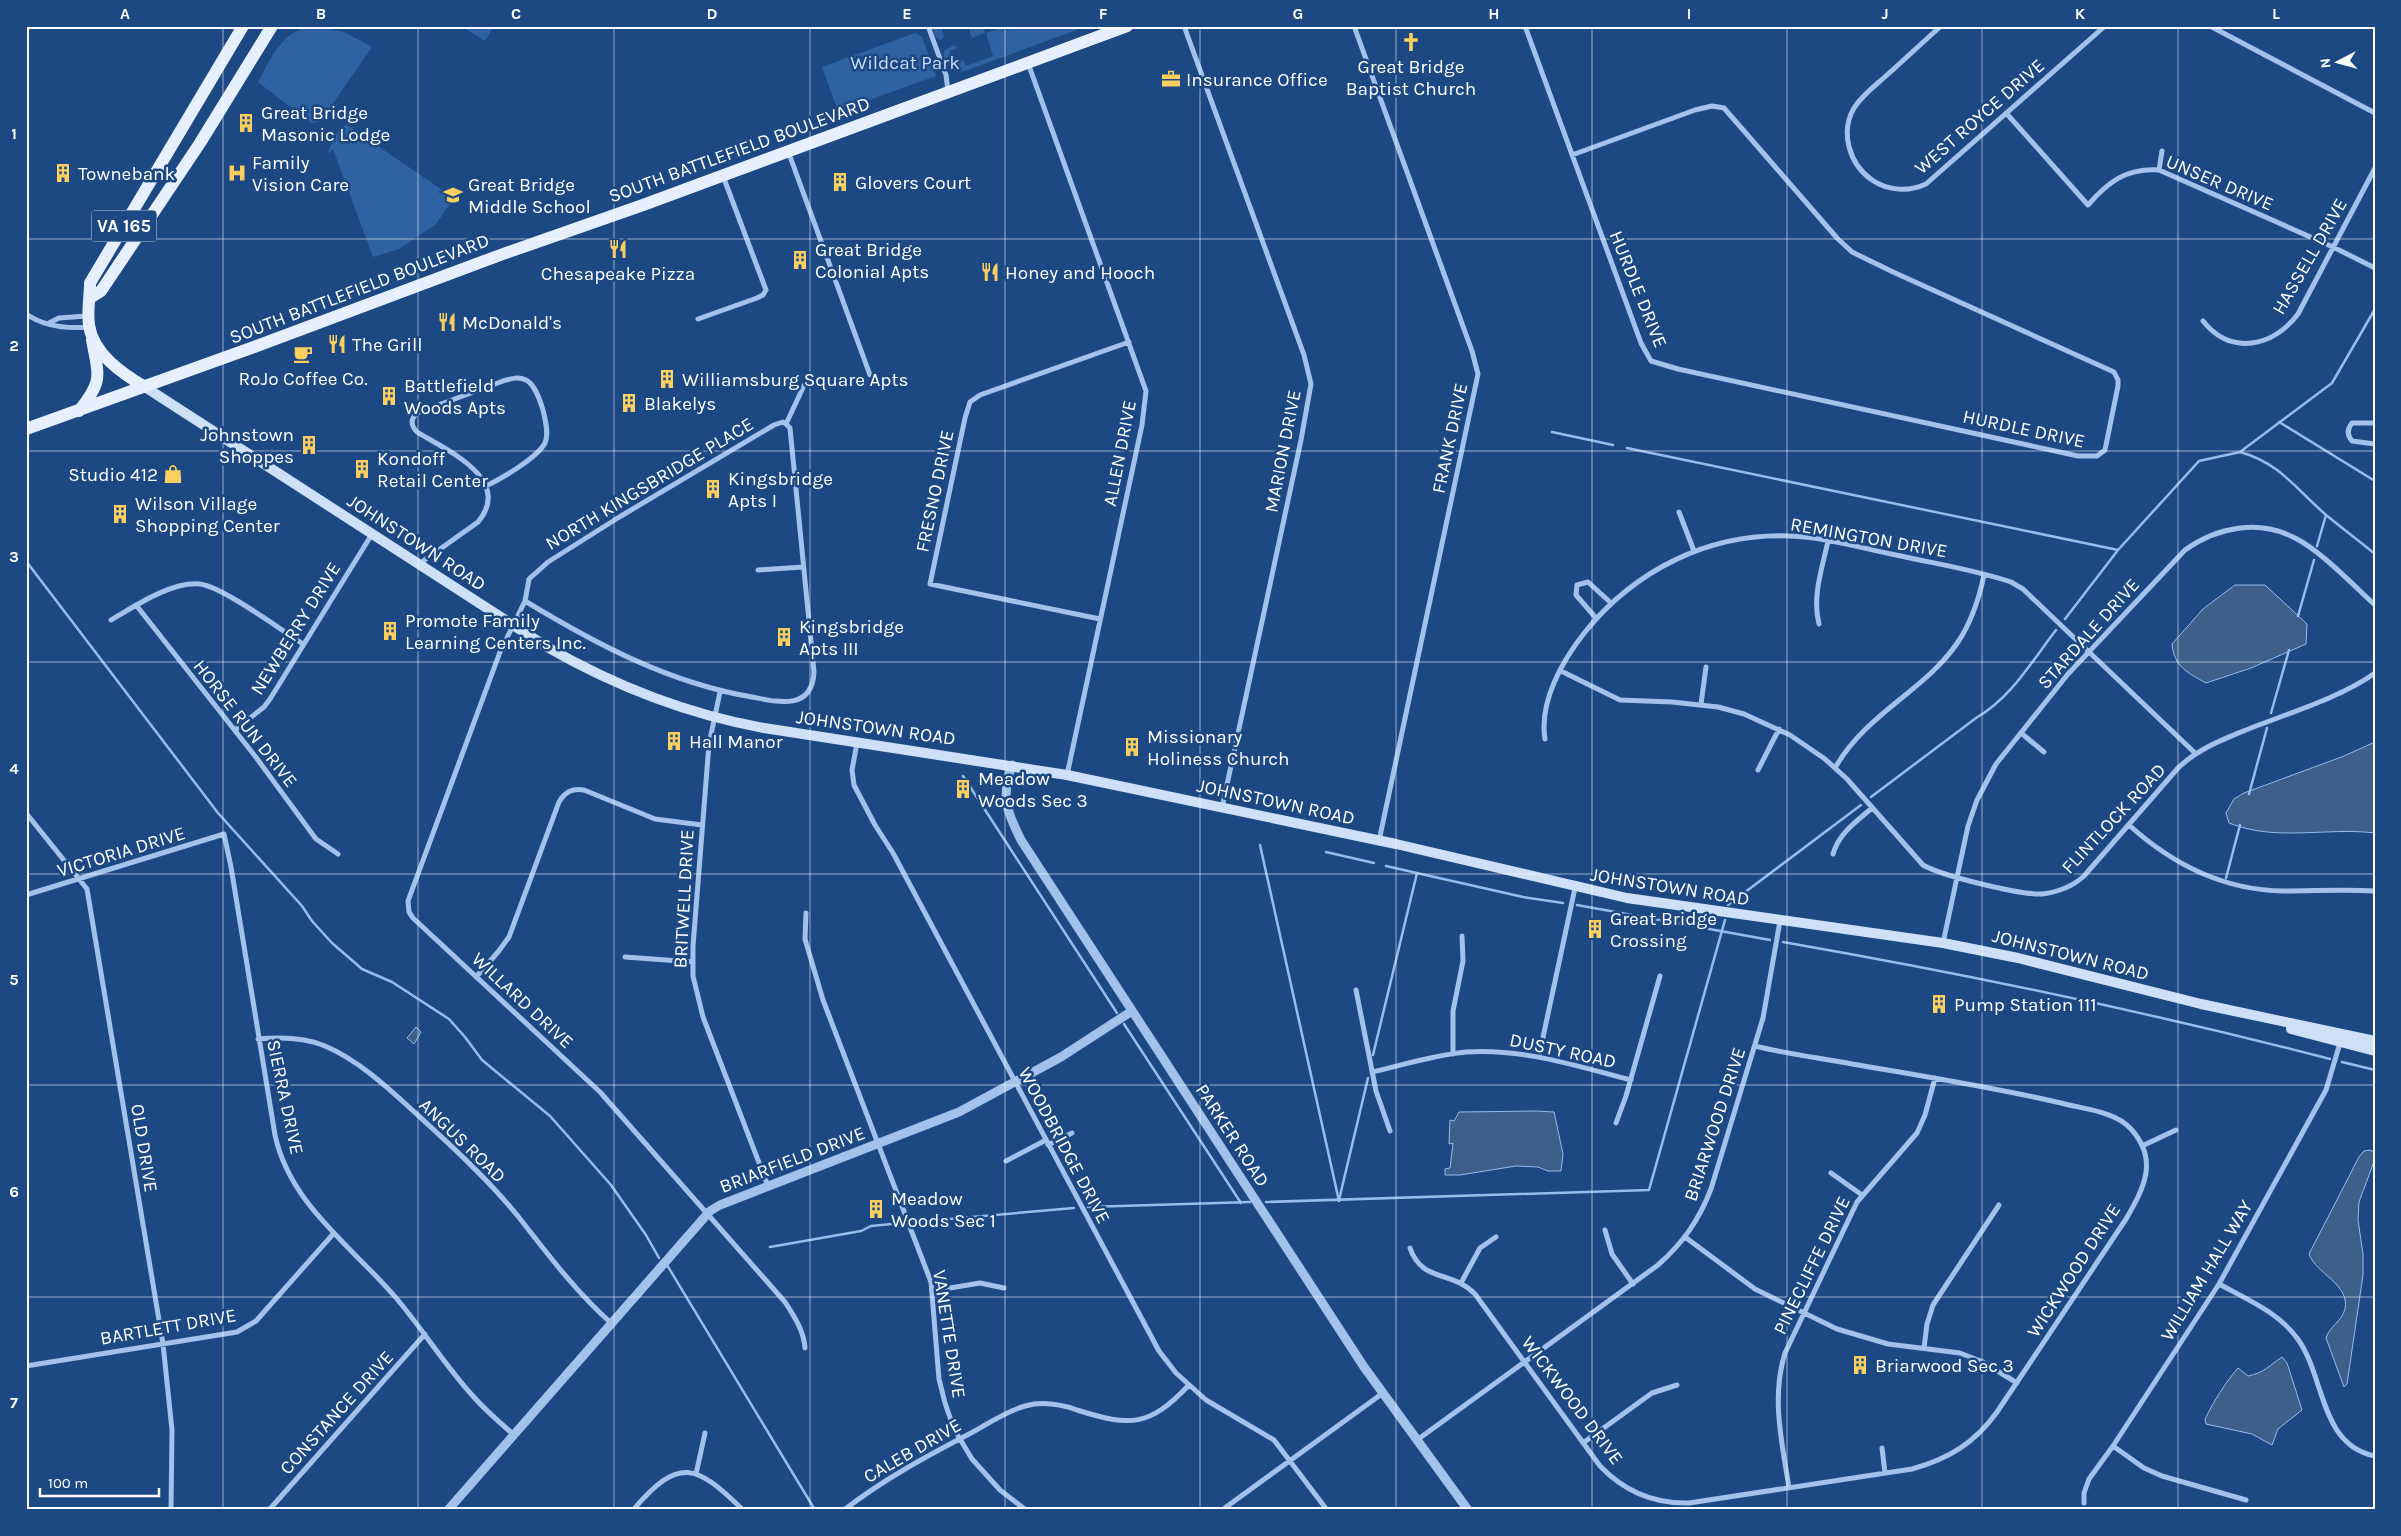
<svg xmlns="http://www.w3.org/2000/svg" width="2401" height="1536" viewBox="0 0 2401 1536" font-family="Karla,sans-serif">
<style>
.green{fill:#2f62a2}
.water{fill:#3d5f8a;stroke:#95bded}
.lines{fill:none;stroke-linecap:round;stroke-linejoin:round}
.stream{stroke:#95bded;stroke-width:2.5}
.minor{stroke:#a2c2eb;stroke-width:5}
.tertiary{stroke:#a2c2eb;stroke-width:9}
.secondary{stroke:#cee0f8;stroke-width:10}
.primary{stroke:#e6effe;stroke-width:12}
.grid{fill:none;stroke:#fff;stroke-width:1;stroke-opacity:0.55}
.labels{text-anchor:middle;stroke-width:5;stroke-linejoin:round;paint-order:stroke}
.shield{fill:#1c4984;stroke:#bbc8da;stroke-width:1}
.shield-label{font-size:18px;font-weight:bold;fill:#fff}
.park-label{font-size:19px;fill:#c7ddf8;stroke:#1c4984}
.poi-label{font-size:19px;fill:#fff;stroke:#1c4984;text-anchor:start}
.street-label{font-size:19px;fill:#fff;stroke:#1c4984}
.neatline{fill:none;stroke:#fff;stroke-width:2}
.grid-label{font-size:16px;text-anchor:middle;font-weight:bold;fill:#fff}
</style>
<rect width="100%" height="100%" fill="#1c4984"/>
<path class="green" d="M313,26L344,32L372,47L320,122L311,123L258,82C271,58 282,30 313,26Z
M461,26H494L485,41Z
M932,26H941L944,36L941,40L936,37Z
M978,26H982L985,33L972,38L969,29Z
M1022,26H1087L965,71L958,72L953,68L951,70L944,58V51L954,45L957,48L950,51L953,61L962,58L966,66L993,56L986,33L1003,27L1004,31Z
M915,33L922,37L936,76L838,111L822,67Z
M347,125L454,198L436,224L399,249L373,257L333,149L327,154L340,127Z"/>
<path class="water" d="M2235,585H2265L2307,624L2306,644L2251,668L2206,683C2188,673 2174,667 2172,644L2203,609Z
M2375,742V833C2327,827 2276,842 2229,823L2226,813L2234,799L2244,793L2344,756Z
M416,1027L421,1032L414,1044L407,1038Z
M1537,1111L1554,1112L1563,1154L1561,1171H1548L1538,1167L1516,1166L1460,1175H1445V1169L1450,1168L1453,1143L1449,1144L1450,1120L1454,1121L1459,1112Z
M2370,1150L2374,1152L2375,1159L2359,1202L2358,1220L2363,1254V1275L2347,1384L2344,1387L2326,1338C2329,1327 2342,1321 2345,1309C2350,1284 2316,1274 2309,1254L2359,1157L2364,1151Z
M2282,1357L2287,1363L2302,1410L2278,1429L2272,1445L2252,1434L2206,1424L2205,1419C2214,1401 2225,1383 2238,1368L2248,1376C2264,1373 2270,1365 2282,1357Z"/>
<g class="lines">
<path class="stream" d="M2279,422L2375,481
M1552,432L1613,445
M1627,448L2118,550
M2240,452C2280,463 2296,489 2326,515C2342,528 2359,541 2375,554
M2317,546L2326,515
M26,561L218,813L302,906L312,921L332,943L362,969L392,982L449,1019L465,1037L482,1060L550,1116L611,1185L646,1235L659,1258
M2298,616L2314,560
M2065,619L2118,550L2199,461L2240,452L2332,383L2375,309
M2271,713L2289,650
M963,776L1117,1013
M2249,794L2267,728
M1871,797L1976,718C2011,698 2032,661 2056,630
M1260,845L1339,1201
M1326,852L1374,863
M1386,866L1523,897L1563,903
M2226,878L2240,825
M1577,905L1770,940
M1728,905L1861,805
M1783,942C1966,974 2149,1012 2330,1059
M1124,1024L1241,1203
M1373,1055L1417,873
M2342,1062L2375,1070
M1339,1200L1368,1078
M1266,1202L1649,1190L1725,920
M1088,1207L1250,1202
M915,1222L1074,1208
M770,1247L861,1231L871,1226L902,1223
M667,1265L815,1510"/>
<path class="minor" d="M928,26L946,75L948,91
M1184,26L1304,355L1311,384L1301,440L1222,808
M1354,26L1472,351L1478,374L1379,841
M1525,26L1641,343L1651,361L1678,369L2078,456H2097L2105,450L2118,386V380L2114,372L1893,272L1852,252L1837,238L1724,108L1712,106L1695,110L1572,155
M1941,26C1923,42 1905,59 1887,75C1876,85 1862,95 1854,108C1840,132 1849,164 1872,180C1888,191 1909,192 1926,184L2105,26
M2210,26L2375,113
M26,31L28,26
M1028,63L1146,391L1142,425L1067,775
M2007,114L2088,205C2108,182 2126,168 2159,170L2333,247L2375,268
M788,151L870,375
M2159,170L2162,151
M26,314C45,327 67,329 89,327
M698,319L757,298L763,295L766,290L723,176
M2203,321C2231,356 2273,347 2298,314L2375,168
M49,323L59,318L87,316
M2375,423H2352C2347,429 2347,435 2352,441L2375,444
M786,424L783,422L774,425L621,516L548,562L529,579L525,601L500,652L408,901L409,912L413,918L600,1092L785,1302C794,1316 804,1331 805,1348
M786,424L808,377
M1679,512L1694,551
M419,564L478,522C514,479 446,450 417,432C411,426 410,419 417,413L503,381C510,379 518,376 526,380C539,386 551,430 545,443C537,458 501,479 486,486
M758,570L803,567
M525,601C596,644 669,683 752,697C778,702 812,711 814,672L790,428L786,424
M136,605L255,756L316,839L338,854
M1596,618L1576,595L1577,585L1588,582L1611,603
M1100,619L930,584L965,418L970,402L980,395L1129,342
M111,620C135,606 172,581 200,584C223,587 281,630 303,644
M1819,624C1812,596 1822,569 1828,541
M1561,671L1620,700L1672,702L1718,707L1744,714L1790,735L1825,759L1847,779L1923,865C1942,876 2020,895 2042,894C2059,892 2072,887 2084,876L2178,768C2197,750 2217,742 2241,732C2282,715 2339,699 2375,673
M720,692L709,744L693,946V976L703,1017L768,1186
M1701,704L1706,667
M235,730L264,707L270,699L372,534
M2021,733L2044,752
M1545,739C1539,702 1562,661 1585,632C1635,570 1709,533 1789,536C1826,537 1864,549 1901,556C1937,564 1976,570 2011,582L2023,589L2195,753
M857,743L852,770L854,785L875,825L893,853L1159,1351L1176,1373L1206,1400L1274,1440L1327,1510
M1835,768C1866,713 1925,691 1958,642C1972,621 1979,599 1984,575
M1758,770L1779,729
M26,813L87,889L163,1344L172,1430L171,1510
M2129,825C2172,864 2224,890 2283,891C2314,891 2344,889 2375,891
M1833,854C1839,833 1857,821 1872,808
M26,895L224,834L231,867L275,1135C290,1205 353,1247 397,1299C423,1330 445,1365 472,1395C484,1409 499,1422 513,1434
M806,913L805,939L823,1000L931,1282L939,1379L945,1403L954,1429L972,1459L1000,1490L1026,1510
M1943,943L1968,826L1977,800L1996,764L2068,674L2185,550C2217,527 2259,519 2295,538C2321,551 2353,585 2375,605
M625,957L693,962
M476,977L498,952L509,937L559,802C565,792 572,788 584,790L655,819L702,825
M1356,990L1376,1091L1390,1131
M258,1039C280,1037 304,1037 325,1046C356,1059 385,1085 410,1108C447,1142 485,1176 517,1215C547,1253 575,1291 611,1323
M1453,1054V1011L1463,961L1462,936
M1539,1056L1575,888
M1372,1072C1403,1065 1434,1055 1466,1052C1523,1048 1576,1066 1631,1080
M1616,1123L1626,1096L1660,976
M1048,1145L1072,1133
M2142,1146L2176,1130
M1006,1161L1046,1140
M1831,1173L1862,1195
M1605,1230L1612,1254L1633,1284
M1685,1237L1755,1289L1837,1329L1888,1344L1960,1353L1983,1362L2017,1383
M1410,1248C1422,1283 1452,1270 1475,1294L1600,1466C1624,1491 1653,1504 1689,1503L1912,1469C1948,1459 1975,1443 1997,1412L2126,1219C2144,1188 2159,1160 2131,1129C2115,1111 2083,1109 2061,1103C1992,1087 1922,1076 1852,1064C1820,1058 1787,1054 1755,1046
M1461,1283L1480,1248L1496,1237
M2219,1284C2246,1299 2278,1312 2297,1338C2325,1375 2319,1445 2375,1456
M932,1291L980,1283L1004,1288
M1924,1348L1927,1324L1933,1305L1999,1205
M26,1366L237,1332L256,1321L334,1233
M1417,1440L1658,1265C1683,1243 1699,1220 1711,1189L1763,1018L1780,921
M1583,1443L1652,1393L1677,1385
M2113,1446L2144,1468L2162,1476L2246,1500
M1882,1448L1885,1473
M696,1474L705,1433
M1789,1488C1782,1442 1771,1398 1785,1353L1857,1202L1917,1133L1925,1115L1935,1078
M2084,1503V1493L2089,1479L2113,1446L2219,1284L2326,1090L2340,1043
M269,1510L425,1334
M633,1510C679,1456 696,1464 743,1510
M844,1510C884,1479 927,1456 971,1433C988,1424 1006,1411 1025,1406C1043,1401 1060,1404 1077,1410C1131,1427 1149,1427 1189,1385
M1222,1510L1383,1393"/>
<path class="tertiary" d="M1012,765C1001,797 1006,810 1021,840L1364,1367L1468,1510
M448,1510L710,1211L720,1205L959,1112L1061,1057L1132,1011"/>
<path class="secondary" d="M145,387L547,647C615,686 686,714 764,728L1067,775L1396,844L1627,898L1943,943L2018,958L2201,1004L2375,1041
M2291,1029L2375,1051"/>
<path class="primary" d="M90,298L101,291L200,143L272,26
M145,387C123,374 93,354 89,325C87,311 90,297 90,283L243,26
M79,411C103,381 99,377 92,340
M26,429L254,347L503,254L643,205L1127,26"/>
</g>
<path class="grid" d="M223,26V1510M418,26V1510M614,26V1510M810,26V1510M1005,26V1510M1200,26V1510M1396,26V1510M1592,26V1510M1787,26V1510M1982,26V1510M2178,26V1510M26,239H2375M26,451H2375M26,662H2375M26,874H2375M26,1085H2375M26,1297H2375"/>
<defs>
<g id="church-bare" transform="scale(1.5)"><path d="M-1.2-6h2.4v3.5h3.3v2.4h-3.3V6h-2.4V-.1h-3.3v-2.4h3.3Z" fill="#fbcf5f" stroke="#1c4984" stroke-width="2.5" paint-order="stroke"/></g>
<g id="office-bare" transform="scale(1.5)"><path d="M-6-3h4V-5.5h4V-3h4V5H-6ZM-1-4.5V-3h2v-1.5ZM-6 0V1H6V0Z" fill="#fbcf5f" stroke="#1c4984" stroke-width="2.5" paint-order="stroke"/></g>
<g id="building-bare" transform="scale(1.5)"><path d="M-4-6H4V6H1V3H-1V6H-4ZM-2.5-4.3h1.7v1.8h-1.7ZM.8-4.3h1.7v1.8H.8ZM-2.5-1h1.7V.8h-1.7ZM.8-1h1.7V.8H.8Z" fill="#fbcf5f" stroke="#1c4984" stroke-width="2.5" paint-order="stroke"/></g>
<g id="hospital-bare" transform="scale(1.5)"><path d="M-5-5h3v3.5h4V-5h3V5h-3V1.5h-4V5h-3Z" fill="#fbcf5f" stroke="#1c4984" stroke-width="2.5" paint-order="stroke"/></g>
<g id="school-bare" transform="scale(1.5)"><path d="M0-5L7-2L0 1L-7-2ZM-4 1L0 2.5L4 1V4Q0 6-4 4Z" fill="#fbcf5f" stroke="#1c4984" stroke-width="2.5" paint-order="stroke"/></g>
<g id="restaurant-bare" transform="scale(1.5)"><path d="M-5-6h1v4h1v-4h1v4h1v-4h1v5L-1.5 .5V6h-2V.5L-5-1ZM5-6V6H3V1.5H1.5Q1.5-4 5-6Z" fill="#fbcf5f" stroke="#1c4984" stroke-width="2.5" paint-order="stroke"/></g>
<g id="cafe-bare" transform="scale(1.5)"><path d="M-5.5-4.5H6V0H3Q3 3.5 0 3.5H-2.5Q-5.5 3.5-5.5 0ZM3-3.2v2h1.7v-2ZM-6 4.5H4V6H-6Z" fill="#fbcf5f" stroke="#1c4984" stroke-width="2.5" paint-order="stroke"/></g>
<g id="shop-bare" transform="scale(1.5)"><path d="M-5-2.5h2.3a2.7 3.5 0 0 1 5.4 0H5L5.5 6h-11ZM-1.5-2.5h3a1.5 2.3 0 0 0-3 0Z" fill="#fbcf5f" stroke="#1c4984" stroke-width="2.5" paint-order="stroke"/></g>
</defs>
<g fill-rule="evenodd">
<use href="#church-bare" x="1411" y="42"/>
<use href="#office-bare" x="1171" y="79"/>
<use href="#building-bare" x="246" y="123"/>
<use href="#building-bare" x="63" y="173"/>
<use href="#hospital-bare" x="237" y="173"/>
<use href="#building-bare" x="840" y="182"/>
<use href="#school-bare" x="453" y="195"/>
<use href="#restaurant-bare" x="618" y="249"/>
<use href="#building-bare" x="800" y="260"/>
<use href="#restaurant-bare" x="990" y="272"/>
<use href="#restaurant-bare" x="447" y="322"/>
<use href="#restaurant-bare" x="337" y="344"/>
<use href="#cafe-bare" x="303" y="354"/>
<use href="#building-bare" x="667" y="379"/>
<use href="#building-bare" x="389" y="396"/>
<use href="#building-bare" x="629" y="403"/>
<use href="#building-bare" x="309" y="445"/>
<use href="#building-bare" x="362" y="469"/>
<use href="#shop-bare" x="173" y="474"/>
<use href="#building-bare" x="713" y="489"/>
<use href="#building-bare" x="120" y="514"/>
<use href="#building-bare" x="390" y="631"/>
<use href="#building-bare" x="784" y="637"/>
<use href="#building-bare" x="674" y="741"/>
<use href="#building-bare" x="1132" y="747"/>
<use href="#building-bare" x="963" y="789"/>
<use href="#building-bare" x="1595" y="929"/>
<use href="#building-bare" x="1939" y="1004"/>
<use href="#building-bare" x="876" y="1209"/>
<use href="#building-bare" x="1860" y="1365"/>
</g>
<g class="labels">
<rect class="shield" x="91.5" y="210.5" width="65" height="31" rx="4"/>
<g class="shield-label">
<text x="124" y="232">VA 165</text>
</g>
<g class="park-label">
<text x="905" y="69">Wildcat Park</text>
</g>
<g class="poi-label">
<text x="1411" y="73" text-anchor="middle">Great Bridge<tspan x="1411" dy="22">Baptist Church</tspan></text>
<text x="1186" y="86">Insurance Office</text>
<text x="261" y="119">Great Bridge<tspan x="261" dy="22">Masonic Lodge</tspan></text>
<text x="252" y="169">Family<tspan x="252" dy="22">Vision Care</tspan></text>
<text x="78" y="180">Townebank</text>
<text x="855" y="189">Glovers Court</text>
<text x="468" y="191">Great Bridge<tspan x="468" dy="22">Middle School</tspan></text>
<text x="815" y="256">Great Bridge<tspan x="815" dy="22">Colonial Apts</tspan></text>
<text x="1005" y="279">Honey and Hooch</text>
<text x="618" y="280" text-anchor="middle">Chesapeake Pizza</text>
<text x="462" y="329">McDonald's</text>
<text x="352" y="351">The Grill</text>
<text x="303" y="385" text-anchor="middle">RoJo Coffee Co.</text>
<text x="682" y="386">Williamsburg Square Apts</text>
<text x="404" y="392">Battlefield<tspan x="404" dy="22">Woods Apts</tspan></text>
<text x="644" y="410">Blakelys</text>
<text x="294" y="441" text-anchor="end">Johnstown<tspan x="294" dy="22">Shoppes</tspan></text>
<text x="377" y="465">Kondoff<tspan x="377" dy="22">Retail Center</tspan></text>
<text x="158" y="481" text-anchor="end">Studio 412</text>
<text x="728" y="485">Kingsbridge<tspan x="728" dy="22">Apts I</tspan></text>
<text x="135" y="510">Wilson Village<tspan x="135" dy="22">Shopping Center</tspan></text>
<text x="405" y="627">Promote Family<tspan x="405" dy="22">Learning Centers Inc.</tspan></text>
<text x="799" y="633">Kingsbridge<tspan x="799" dy="22">Apts III</tspan></text>
<text x="1147" y="743">Missionary<tspan x="1147" dy="22">Holiness Church</tspan></text>
<text x="689" y="748">Hall Manor</text>
<text x="978" y="785">Meadow<tspan x="978" dy="22">Woods Sec 3</tspan></text>
<text x="1610" y="925">Great Bridge<tspan x="1610" dy="22">Crossing</tspan></text>
<text x="1954" y="1011">Pump Station 111</text>
<text x="891" y="1205">Meadow<tspan x="891" dy="22">Woods Sec 1</tspan></text>
<text x="1875" y="1372">Briarwood Sec 3</text>
</g>
<g class="street-label">
<text transform="translate(1979 116) rotate(-41)" y="7">WEST ROYCE DRIVE</text>
<text transform="translate(739 149) rotate(-20)" y="7">SOUTH BATTLEFIELD BOULEVARD</text>
<text transform="translate(2220 182) rotate(23)" y="7">UNSER DRIVE</text>
<text transform="translate(2309 256) rotate(-60)" y="7">HASSELL DRIVE</text>
<text transform="translate(359 288) rotate(-21)" y="7">SOUTH BATTLEFIELD BOULEVARD</text>
<text transform="translate(1639 289) rotate(68)" y="7">HURDLE DRIVE</text>
<text transform="translate(2024 428) rotate(12)" y="7">HURDLE DRIVE</text>
<text transform="translate(1449 438) rotate(-78)" y="7">FRANK DRIVE</text>
<text transform="translate(1282 451) rotate(-79)" y="7">MARION DRIVE</text>
<text transform="translate(1119 453) rotate(-79)" y="7">ALLEN DRIVE</text>
<text transform="translate(649 483) rotate(-31)" y="7">NORTH KINGSBRIDGE PLACE</text>
<text transform="translate(934 491) rotate(-78)" y="7">FRESNO DRIVE</text>
<text transform="translate(1869 537) rotate(10)" y="7">REMINGTON DRIVE</text>
<text transform="translate(417 542) rotate(33)" y="7">JOHNSTOWN ROAD</text>
<text transform="translate(295 628) rotate(-58)" y="7">NEWBERRY DRIVE</text>
<text transform="translate(2088 633) rotate(-48)" y="7">STARDALE DRIVE</text>
<text transform="translate(246 723) rotate(52)" y="7">HORSE RUN DRIVE</text>
<text transform="translate(876 727) rotate(8)" y="7">JOHNSTOWN ROAD</text>
<text transform="translate(1276 801) rotate(12)" y="7">JOHNSTOWN ROAD</text>
<text transform="translate(2113 818) rotate(-47)" y="7">FLINTLOCK ROAD</text>
<text transform="translate(121 851) rotate(-17)" y="7">VICTORIA DRIVE</text>
<text transform="translate(1670 886) rotate(9)" y="7">JOHNSTOWN ROAD</text>
<text transform="translate(683 899) rotate(-87)" y="7">BRITWELL DRIVE</text>
<text transform="translate(2071 954) rotate(14)" y="7">JOHNSTOWN ROAD</text>
<text transform="translate(523 1000) rotate(43)" y="7">WILLARD DRIVE</text>
<text transform="translate(1563 1050) rotate(12)" y="7">DUSTY ROAD</text>
<text transform="translate(286 1097) rotate(78)" y="7">SIERRA DRIVE</text>
<text transform="translate(1714 1124) rotate(-72)" y="7">BRIARWOOD DRIVE</text>
<text transform="translate(1233 1135) rotate(57)" y="7">PARKER ROAD</text>
<text transform="translate(463 1140) rotate(44)" y="7">ANGUS ROAD</text>
<text transform="translate(1065 1145) rotate(62)" y="7">WOODBRIDGE DRIVE</text>
<text transform="translate(145 1148) rotate(81)" y="7">OLD DRIVE</text>
<text transform="translate(792 1159) rotate(-21)" y="7">BRIARFIELD DRIVE</text>
<text transform="translate(1811 1265) rotate(-64)" y="7">PINECLIFFE DRIVE</text>
<text transform="translate(2073 1270) rotate(-57)" y="7">WICKWOOD DRIVE</text>
<text transform="translate(2206 1270) rotate(-59)" y="7">WILLIAM HALL WAY</text>
<text transform="translate(168 1326) rotate(-10)" y="7">BARTLETT DRIVE</text>
<text transform="translate(950 1334) rotate(81)" y="7">VANETTE DRIVE</text>
<text transform="translate(1573 1400) rotate(53)" y="7">WICKWOOD DRIVE</text>
<text transform="translate(336 1412) rotate(-48)" y="7">CONSTANCE DRIVE</text>
<text transform="translate(912 1450) rotate(-30)" y="7">CALEB DRIVE</text>
</g>
</g>
<rect width="2401" height="1536" fill="none" stroke="#1c4984" stroke-width="55"/>
<g transform="translate(2338 62) rotate(264)" stroke="#1c4984" stroke-width="4" paint-order="stroke">
<path d="M0-4L9 19L0 12L-9 19Z" fill="#ffffff"/>
<text y="-8" font-size="14" font-weight="bold" text-anchor="middle" fill="#ffffff">N</text>
</g>
<path d="M40 1488v8h119v-8" fill="none" stroke="#ffffff" stroke-width="2.5"/>
<text x="48" y="1488" font-size="15" fill="#ffffff" stroke="#1c4984" stroke-width="4" paint-order="stroke">100 m</text>
<rect x="28" y="28" width="2346" height="1480" class="neatline"/>
<g class="grid-label">
<text x="125" y="19">A</text>
<text x="321" y="19">B</text>
<text x="516" y="19">C</text>
<text x="712" y="19">D</text>
<text x="907" y="19">E</text>
<text x="1103" y="19">F</text>
<text x="1298" y="19">G</text>
<text x="1494" y="19">H</text>
<text x="1689" y="19">I</text>
<text x="1885" y="19">J</text>
<text x="2080" y="19">K</text>
<text x="2276" y="19">L</text>
<text x="14" y="139">1</text>
<text x="14" y="351">2</text>
<text x="14" y="562">3</text>
<text x="14" y="774">4</text>
<text x="14" y="985">5</text>
<text x="14" y="1197">6</text>
<text x="14" y="1408">7</text>
</g>
</svg>
